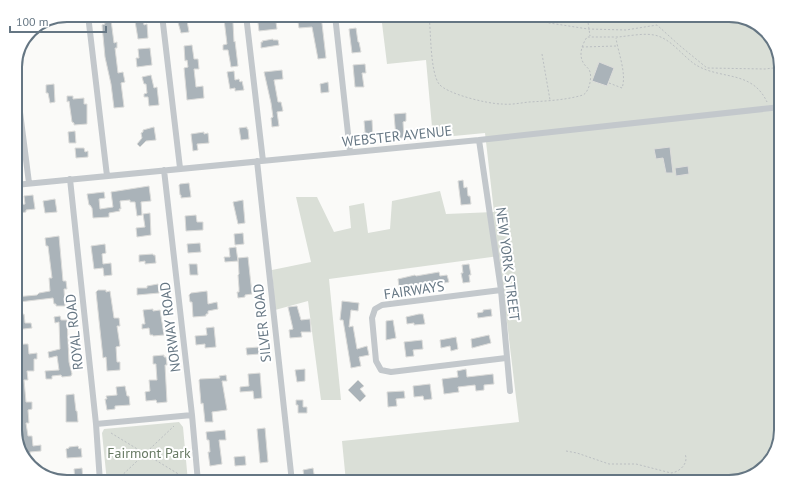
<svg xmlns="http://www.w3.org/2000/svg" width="796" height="497" viewBox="0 0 796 497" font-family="'PT Sans',sans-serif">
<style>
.green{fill:#dadfd7}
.building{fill:#aab3b9;stroke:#dcdcda}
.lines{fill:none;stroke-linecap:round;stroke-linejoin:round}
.path{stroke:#bbbfc2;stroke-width:1;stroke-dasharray:2 2;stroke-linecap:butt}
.minor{stroke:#c3c8cc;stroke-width:6}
.labels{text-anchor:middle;stroke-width:4;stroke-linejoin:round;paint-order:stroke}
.street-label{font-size:14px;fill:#657683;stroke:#fff}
.park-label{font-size:14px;fill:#687a64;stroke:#fff}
.rim{fill:none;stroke:#657683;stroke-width:2}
</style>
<rect width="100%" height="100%" fill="#fafaf8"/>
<path class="green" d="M381,15H729L758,24L774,41L781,64V430L772,459L755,475L729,482H346L342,441L519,422L499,256L329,279L341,400H321L308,301L275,310L272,270L311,262L296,197H317L334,232L351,228L349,206L364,203L368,233L390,229L392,201L440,191L446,214L494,212L485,133L433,138L426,60L387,64Z
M179,422L183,427L188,482H107L102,433L104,429Z"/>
<path class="building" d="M176,15H186L189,32L181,33Z
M257,15H282V22H276L277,29L259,31Z
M311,15H321L326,58L318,59L312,27L299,28L298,22L312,21Z
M231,17L233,23L234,42L235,41L238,66L231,67L228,50H223V45L227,44L224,19Z
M111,20L114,43L117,42V48H115L118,73L123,72L125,82L121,83L124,107L114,108L111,84L105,57L102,25L105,24L104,21Z
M143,20L144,25L147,24L148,38L138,39L135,21Z
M356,28L358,42H359L361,52L352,53L349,29Z
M273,39V40H278L279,45L261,48V42H263L262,41Z
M192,45L194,59H198L199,69H194L196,87L203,86L204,98L187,100L184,68L188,67L187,60L185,61L184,46Z
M150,48L152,65L137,67L136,58H139L138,49Z
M599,62L614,68L607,86L592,81Z
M365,64L366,73H362L364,87H355L353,65Z
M282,70L283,79L274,80L278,102H281L283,111L277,112L279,126L272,127L271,118L273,117L271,103L264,72Z
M234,71L235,80L239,79L240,82L242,81L244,90L235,91V88L230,89L227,72Z
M151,75L154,88L157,87L159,105L149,106L148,97H144V94L147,93L146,84H144L142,77Z
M328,82L329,92L321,93L320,84Z
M54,84L55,102L50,103L48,93H46V85Z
M67,96H73V99L84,98V104H87V124L74,125V123L72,122L69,101L67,102Z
M406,113V121L403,122L404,138H396L394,114Z
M372,120L373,138L364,139L363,133L365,132L364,121Z
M154,127L156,140L146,141L140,147L137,144L142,138L141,133L143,132V130Z
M247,127V129H248L249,139L241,140L239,128Z
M75,131L76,143H69L68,132Z
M204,132V134L208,133L209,143L197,144L198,150L193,151L191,134Z
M670,147L673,173H666L663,158L656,159L654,149Z
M75,148H84L85,152L88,151V157L76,158Z
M688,166L689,174L676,176L675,168Z
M463,180L464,188L467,187L468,196H470L471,204L461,205L458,181Z
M189,183L191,197L181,198V195H180L179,185L180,184Z
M149,186L151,201L141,202L142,215L137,216L135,202H130V200L120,201L121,209H119L120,211L109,213V217L93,218L92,208L90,205H89L87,194L104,192L105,198L99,199L100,209L113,207L111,192Z
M33,195L35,209L26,210V212L19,213L18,205L25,204L24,196Z
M55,199L57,212L45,213L43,201Z
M243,200L245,223L238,224L233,202Z
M150,213L151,235L137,237L136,228L145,227L143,214Z
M196,215L197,222H203V230L186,231L185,216Z
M243,233L244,244L235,245L234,234Z
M59,236L63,281H66L67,289H64L65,306H56V304H54L53,298L19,302L20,315L24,314L25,323H31L32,328L15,330V297L37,295L39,293L50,291L49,278H52L48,246H46L45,238Z
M200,243L201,252L188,253L187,244Z
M105,244L106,253L102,254L103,264L111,263L112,275L104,276L103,268L94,269L91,246Z
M236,247L238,261L225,262L224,257H230L229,248Z
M153,254V255H155L156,263L145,264V261L139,262V255Z
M248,257L252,294L245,295V297L238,298L237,292H239V288L238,275L239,274L238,258Z
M189,264H197L198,275H190Z
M469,264L471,275H469L470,282L463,283L461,273H463L462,265Z
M439,272L440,276L447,275L449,282L426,287V285L406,289V285L399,287L398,279L415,275L416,276Z
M158,284L159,293L137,295V288H147V286Z
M98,290H106V292L110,291L114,318H119L120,326H117L120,346L116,347L117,362H120V370L107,371L106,357L103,358L96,292Z
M207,291L208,304L217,302L218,309L208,311V314H206V316L193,317L192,302H190L189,295L191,293Z
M342,301L359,303L358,311L351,310L349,327L353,326L357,349L367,346L369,355L359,357L361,366L351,368L343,320H340Z
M297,306L301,320L310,319L311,332H301L302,337L290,338L289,330L293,329L288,307Z
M153,309V311L160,310L164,335L153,336V335H150L149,328L142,329V324H145L143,310Z
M491,309L492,316L478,318L477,313L483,312V310Z
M419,314H423L425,324L414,325V323L407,324L406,317Z
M60,316L61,320H67L69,362L72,374L71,376L62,377L61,375L52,376V379H46L45,371L59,370L57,356L49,358L48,352L60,349L59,322L55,323L54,317Z
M393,320L396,338L386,340V321Z
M214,327L216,347L205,348V344L196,345L195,336L207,335L206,328Z
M489,335L491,343L472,348L471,339Z
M456,337L458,349L451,351L450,346L441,348L440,340Z
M422,340L423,349L413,350L414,356L406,357L404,342Z
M25,344H28L29,354L37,353V359H34V371H27L28,380H24L26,402H32V409L28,410L29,423H26L28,436H32L33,446L41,445V451L30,452L31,458L25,459L23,457L22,445H19L15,428V345Z
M259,347V354L247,355L246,348Z
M164,355V357H166L167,365H165L167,402L157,403L156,400L146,401L145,392L150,391L149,380H157L156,366V364H153V356Z
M305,369V381L297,382L295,370Z
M466,369L467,377L493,374L494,384L484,385V390L476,391L475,385L458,387L459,392L444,394L442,379L458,377L457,371Z
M260,373L262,398L254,399L253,391L240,392V387L249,386L248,374Z
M226,375L227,381H222L227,410L212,412L213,422H205L203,403L201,404L199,380L200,379L220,378L219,376Z
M358,380L364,386L360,389L366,396L360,402L348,390Z
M430,384L432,399L424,400L423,396L414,397L413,386Z
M125,386L127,396H129L130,405L115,406V409L107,410L105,399H107L106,396L117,395L116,387Z
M404,391L405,398L396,399L397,406L388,407L387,392Z
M74,394L76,411H77L78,422H66V395Z
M296,400H303V407H307V413H298V405H296Z
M265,428L268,462L260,463L257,429Z
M225,430L226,440H219L222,464L210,466L208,452H210L209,440H207L206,432Z
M78,446L79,449L81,448L82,457L67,458L66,449L69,448V447Z
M245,456L246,465L235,466L234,457Z
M82,468L83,480L75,481L74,469Z
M313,468L315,480L305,482L303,470Z"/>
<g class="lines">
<path class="path" d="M429,15C431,32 430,71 439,84C447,94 488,104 502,104C511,105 520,103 529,102C547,101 566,100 583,95C589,92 592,78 590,72C589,68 586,67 584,64C578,55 582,45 587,37C597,37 607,37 618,37C629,36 643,33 654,35C671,38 682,56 696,65C721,80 752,70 767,102
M526,15L543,22L588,29L626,30L657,25L679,45L707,68L765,69L781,67
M587,15L590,36
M582,47L617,46
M542,54L550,100
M609,83L622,88C627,74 618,52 616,38
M111,433L185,478
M566,451L577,453L609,464H636L671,473C680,472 689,463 685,454
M115,482L174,426"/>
<path class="minor" d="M88,15L107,176
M162,15L180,168
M246,15L263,161
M335,15L350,152
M15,73L29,183
M479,140L501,290L510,391
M257,161L292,482
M164,170L192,415L198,482
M70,179L96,424L100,482
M15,185L479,140L781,107
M501,290L382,305L375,309L372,318L376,361L381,370L391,372L506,358
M96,424L192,415
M254,482L291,478"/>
</g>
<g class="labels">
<g class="street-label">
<text transform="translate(397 136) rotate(-6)" y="5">WEBSTER AVENUE</text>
<text transform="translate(508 264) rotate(83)" y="5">NEW YORK STREET</text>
<text transform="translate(414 290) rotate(-8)" y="5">FAIRWAYS</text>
<text transform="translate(262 323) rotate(-96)" y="5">SILVER ROAD</text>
<text transform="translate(170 327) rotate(-97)" y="5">NORWAY ROAD</text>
<text transform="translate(74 332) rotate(-96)" y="5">ROYAL ROAD</text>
</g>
<g class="park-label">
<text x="149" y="458">Fairmont Park</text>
</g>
</g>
<path d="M0 0H796V497H0ZM67 22H729A45 45 0 0 1 774 67V430A45 45 0 0 1 729 475H67A45 45 0 0 1 22 430V67A45 45 0 0 1 67 22Z" fill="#fff" fill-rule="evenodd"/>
<path class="rim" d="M67 22H729A45 45 0 0 1 774 67V430A45 45 0 0 1 729 475H67A45 45 0 0 1 22 430V67A45 45 0 0 1 67 22Z"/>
<path d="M10 26v6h96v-6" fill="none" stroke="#657683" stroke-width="2"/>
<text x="16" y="26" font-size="12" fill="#657683" stroke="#ffffff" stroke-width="3" paint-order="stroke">100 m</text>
</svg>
